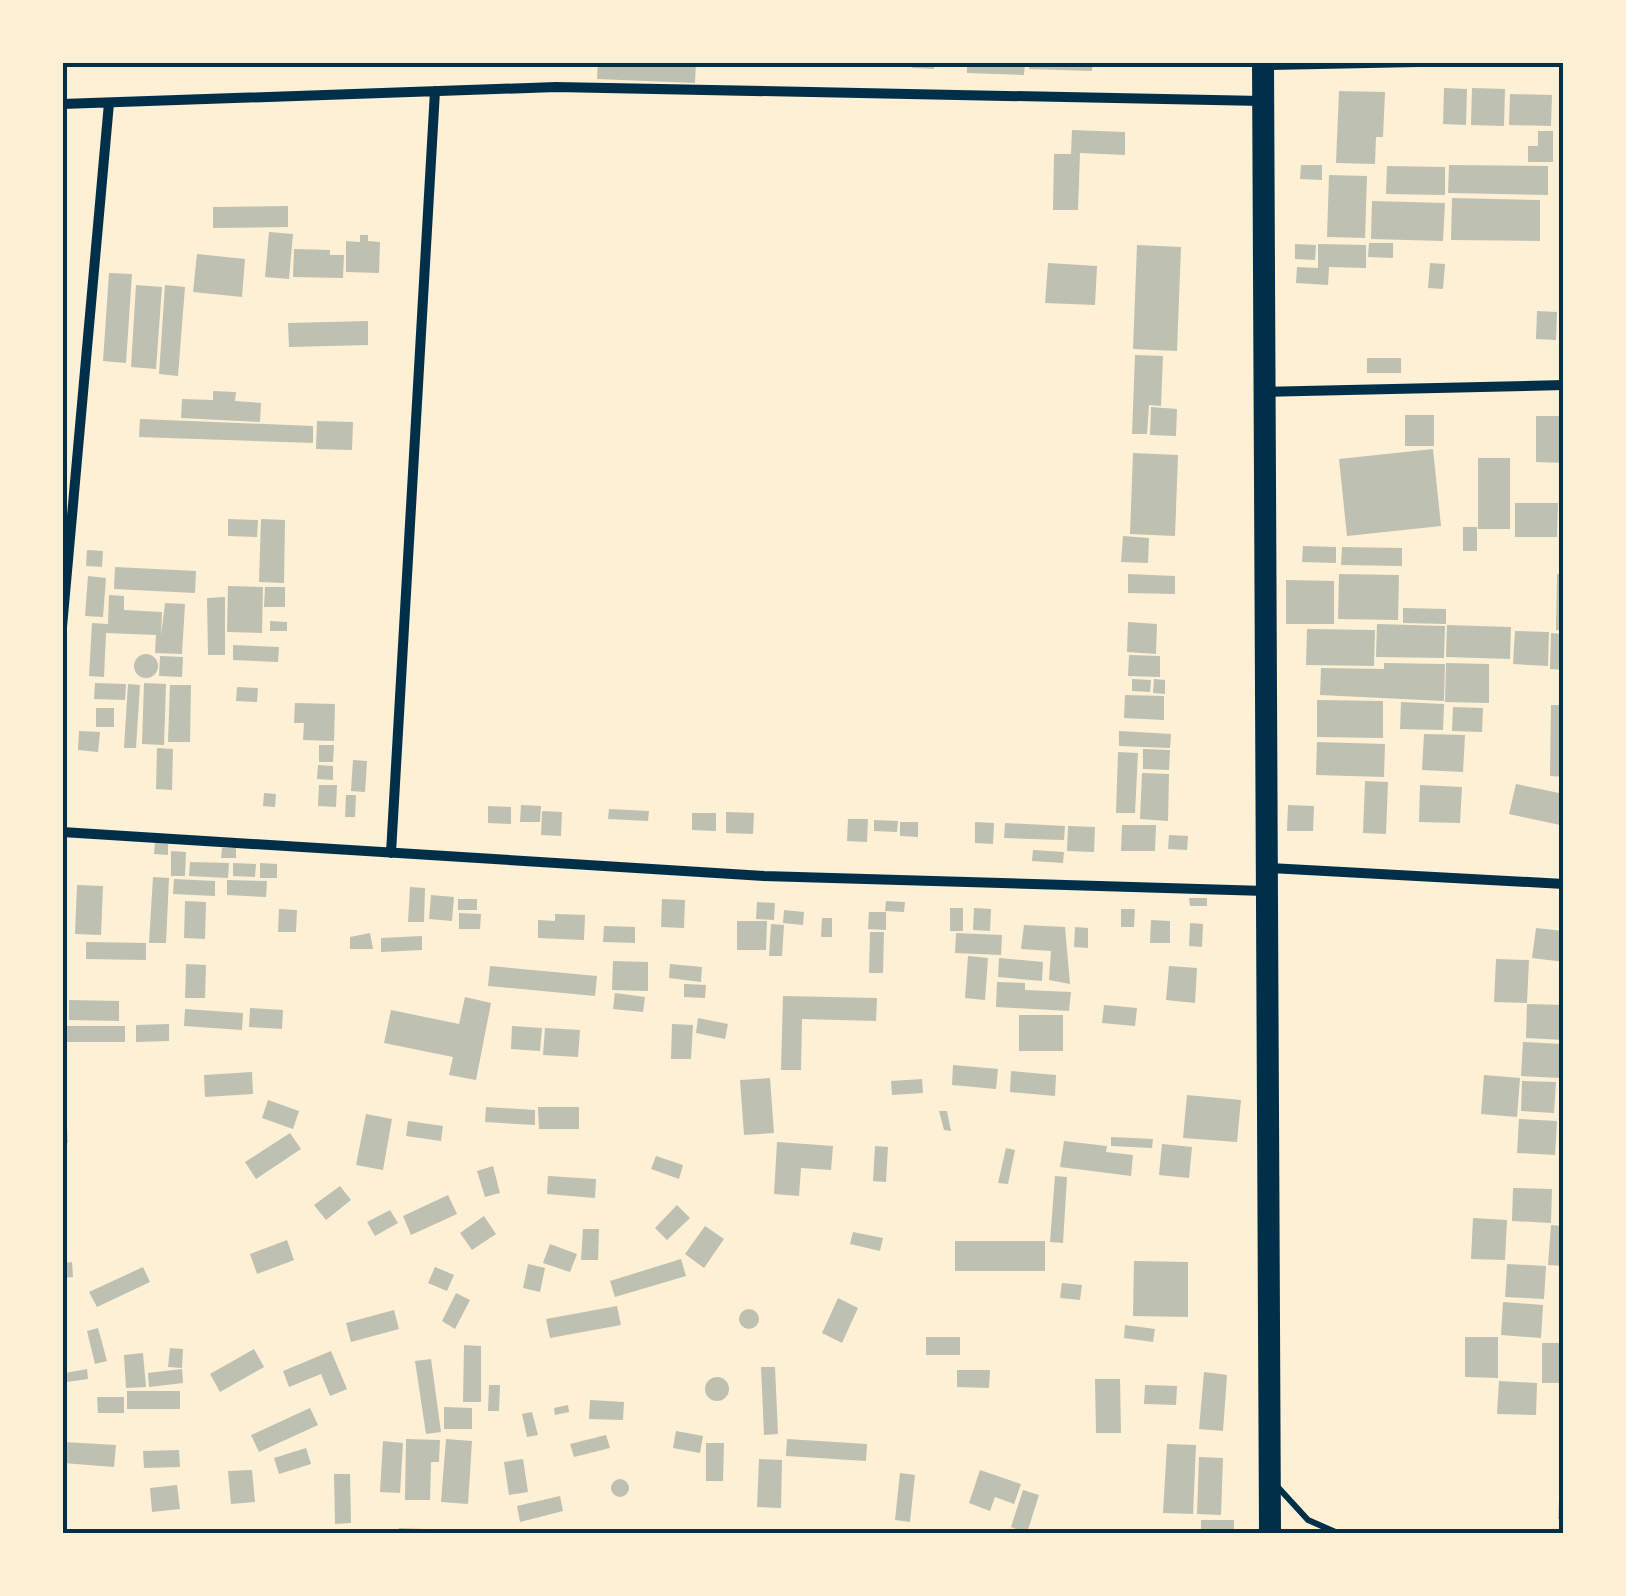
<svg xmlns="http://www.w3.org/2000/svg" width="1626" height="1596" viewBox="0 0 1626 1596" font-family="'Space Grotesk',sans-serif">
<style>
.building{fill:#bec0b2}
.lines{fill:none;stroke-linecap:round;stroke-linejoin:round}
.service{stroke:#003049;stroke-width:6}
.minor{stroke:#003049;stroke-width:10}
.trunk{stroke:#003049;stroke-width:22}
.neatline{fill:none;stroke:#003049;stroke-width:4}
</style>
<rect width="100%" height="100%" fill="#fdf0d5"/>
<path class="building" d="M598,62H696L695,83L597,79Z
M833,62H859L858,67L833,65Z
M912,62H934V69L912,68Z
M967,62H1025L1024,75L967,73Z
M1029,62H1093L1092,71L1029,69Z
M1444,88L1467,89L1466,125L1443,124Z
M1472,88L1505,89L1504,126L1471,125Z
M1339,91L1385,92L1383,137H1376L1375,164L1336,163Z
M1510,94L1552,95L1551,126L1509,125Z
M1072,130L1125,132V155L1080,153L1078,210H1053L1054,154H1071Z
M1538,131H1553V162H1528V146H1538Z
M1301,165H1322V180L1300,179Z
M1449,165L1548,166V195L1448,193Z
M1387,166L1445,167V195L1386,194Z
M1329,175L1367,176L1365,238L1327,237Z
M1452,198L1540,200V241L1451,240Z
M1372,201L1445,203L1443,241L1371,239Z
M288,206V227L213,228V207Z
M269,232L293,234L289,279L265,277Z
M360,235H368V241L380,242L379,273L346,272V241L360,242Z
M1369,243H1393V258L1368,257Z
M1295,244L1316,245L1315,260L1295,259Z
M1318,244L1366,245V268L1329,267L1328,285L1296,283L1297,267L1318,268Z
M1137,245L1181,247L1177,351L1133,349Z
M294,249L330,250V255H344L343,278L293,277Z
M197,254L245,259L242,297L193,292Z
M1048,263L1097,266L1095,305L1045,303Z
M1430,263L1445,264L1443,289L1428,288Z
M109,273L132,274L126,363L103,361Z
M136,285L162,287L156,369L131,367Z
M165,285L185,287L178,376L159,374Z
M1537,311L1557,312L1556,340L1536,339Z
M368,321V345L289,347L288,323Z
M1135,355L1163,356L1161,406L1149,405L1147,434H1132Z
M1367,358H1401V373H1367Z
M213,391L236,392L235,401L261,403L260,422L181,418L182,399L213,400Z
M1151,407L1177,409L1176,436L1150,435Z
M1405,415H1434V446H1405Z
M1536,416H1564V463L1536,462Z
M140,419L313,426V443L139,437Z
M317,421L353,422L352,450L316,449Z
M1433,449L1441,526L1347,536L1339,459Z
M1133,453L1178,455L1175,536L1130,534Z
M1478,458H1510V529H1478Z
M1515,503H1558L1557,537H1515Z
M228,519L258,520L257,537L228,536Z
M261,519L285,520L284,583L259,582Z
M1463,527H1477V551H1463Z
M1123,536L1149,538L1148,563L1121,562Z
M1303,546L1336,547V563L1302,562Z
M1342,547L1402,548V566L1341,565Z
M87,550L103,551L102,567L86,566Z
M115,567L196,571L195,593L114,589Z
M1128,574L1175,576V594L1128,593Z
M1339,574L1399,575L1398,620L1338,619Z
M1557,574H1564V631L1556,630Z
M88,576L106,578L103,617L85,616Z
M1286,580L1334,581V624H1286Z
M228,586L263,587L262,633L227,632Z
M265,587H285V607H264Z
M109,595L124,596V610L162,612L161,636L165,603L185,604L182,654L155,653L156,635L106,633L104,677L89,676L92,623L108,624Z
M225,597V655H208L207,598Z
M1403,608L1446,609V624L1403,623Z
M270,621L287,622V631H270Z
M1128,622L1157,624L1156,654L1127,652Z
M1377,624L1445,626L1444,658L1376,657Z
M1447,625L1511,627L1510,659L1446,657Z
M1307,629L1375,630L1374,666L1306,665Z
M1515,631L1549,632L1548,666L1513,664Z
M1551,633L1564,634V670L1550,669Z
M233,645L279,647L278,662L233,660Z
M134 666a12 12 0 1 1 24 0a12 12 0 1 1-24 0Z
M1129,655L1160,656V677L1128,676Z
M160,656L183,657L182,677L159,676Z
M1384,663L1445,664L1444,701L1320,695L1321,668L1384,669Z
M1446,663L1489,664V703L1445,702Z
M1132,679L1151,680L1150,692L1132,691Z
M1154,679L1165,680V694L1153,693Z
M95,683L126,684L125,700L94,699Z
M144,683L166,684L164,745L142,744Z
M128,684L140,685L136,748H124Z
M170,685H191L190,742H168Z
M237,687L258,688L257,702L236,701Z
M1125,695L1164,696V720L1124,718Z
M1317,700L1383,701V738L1317,737Z
M1401,702L1444,704L1443,730L1400,729Z
M295,703L335,704L334,741L303,740L304,723H294Z
M1551,705H1564V777L1550,776Z
M1453,707L1483,708L1482,732L1452,731Z
M96,708H114V727H96Z
M79,731L100,732L98,752L78,750Z
M1119,731L1171,734L1170,748L1119,746Z
M1424,734L1465,735L1463,772L1422,770Z
M1317,742L1385,744L1384,777L1316,775Z
M319,745H334L333,762H319Z
M157,748L173,749L172,790L156,789Z
M1143,749L1170,750L1169,770L1143,769Z
M1118,752L1138,753L1135,813H1116Z
M353,760L367,761L365,792L351,791Z
M318,765L333,766V780L317,779Z
M1142,773L1169,774L1168,821L1140,819Z
M1365,781L1388,782L1386,834L1363,833Z
M1516,784L1564,794L1560,825L1509,814Z
M319,785H337L336,807L318,806Z
M1420,785L1462,787L1460,823L1419,822Z
M264,793L276,794L275,807L263,806Z
M346,795H356L355,817H345Z
M521,805L541,806L540,822H520Z
M1288,805L1314,806L1313,831H1287Z
M488,806L511,807V824L488,823Z
M609,809L649,811L648,821L608,819Z
M542,811L562,812L561,836L541,835Z
M726,812L754,813L753,834L726,833Z
M692,813H716V831L692,830Z
M848,819H868L867,842L847,841Z
M874,820L898,821L897,832L874,831Z
M900,822H918V837L900,836Z
M975,822L994,823L993,844L975,843Z
M1005,823L1065,826L1064,840L1004,838Z
M1122,825H1156L1155,851H1121Z
M1068,826L1095,827L1094,852L1067,851Z
M1169,835L1188,836L1187,850L1168,849Z
M155,843L168,844V855L154,854Z
M222,848H236V858H221Z
M1033,850L1064,852L1063,863L1032,861Z
M171,851L186,852L185,876H171Z
M190,862L229,863L228,878L189,876Z
M233,863L256,864L255,877L233,876Z
M260,863L277,864V878H260Z
M153,877L169,878L166,943H149Z
M174,879L215,881V896L173,894Z
M227,880L267,881L266,897L227,895Z
M77,885L103,886L101,935L75,934Z
M410,887L425,888L424,922H408Z
M431,895L454,897L452,921L429,919Z
M1189,898H1207V906H1190Z
M458,899H477V910H458Z
M662,899L685,900L684,928L661,927Z
M185,901L206,902L205,939L184,938Z
M886,901L905,902L904,912L885,911Z
M757,902L775,903L774,920L756,919Z
M950,908H963V931H950Z
M974,908L991,909L990,931L973,930Z
M279,909L297,910L296,932H278Z
M1121,909H1135L1134,927H1121Z
M784,910L804,912L803,925L783,923Z
M869,912H886V930L868,929Z
M459,913L481,914L480,929H459Z
M555,914L585,915L584,940L538,938V920L555,921Z
M822,918H832V937H821Z
M1151,920L1170,921V943H1150Z
M737,921H767L766,950H737Z
M1190,923L1203,924L1202,947L1189,946Z
M771,924L784,925L782,956H769Z
M1024,925L1065,927L1070,984L1049,980L1051,951L1021,949Z
M604,926L635,927V943L603,942Z
M1075,927L1088,928V948L1074,947Z
M1536,928L1564,931V962L1532,958Z
M870,932H884L883,973H869Z
M370,933L373,949H350V937Z
M956,933L1002,935L1001,955L955,953Z
M422,936V950L381,952V938Z
M86,942L146,943V960L86,959Z
M968,956L988,958L985,1000L965,998Z
M999,958L1043,962L1042,981L998,977Z
M1496,959L1529,960L1527,1003L1494,1002Z
M613,961L648,962V991L612,990Z
M186,964L206,965L205,998H185Z
M670,964L702,967L701,982L669,978Z
M490,966L597,976L595,996L488,986Z
M1169,966L1197,968L1195,1003L1166,1000Z
M997,982L1025,983V990L1071,992L1069,1011L996,1007Z
M684,984L706,985L705,998L684,997Z
M615,993L645,997L643,1012L613,1009Z
M783,996L877,998L876,1021L802,1019L801,1070H781Z
M465,997L491,1003L476,1080L449,1075L453,1057L384,1043L391,1010L459,1024Z
M69,1000L119,1001V1021L69,1020Z
M1527,1004L1564,1005V1040L1526,1038Z
M1104,1005L1137,1008L1135,1026L1102,1023Z
M250,1008L283,1010L282,1029L249,1027Z
M185,1009L243,1013L242,1030L184,1026Z
M1019,1015H1063V1051H1019Z
M698,1018L728,1024L725,1039L696,1033Z
M169,1024V1041L136,1042V1025Z
M672,1024L693,1025L691,1059H671Z
M65,1026H125V1042H66Z
M512,1026L542,1028L540,1051L511,1049Z
M545,1028L580,1030L578,1057L543,1055Z
M1523,1042L1562,1044L1561,1078L1521,1076Z
M953,1065L998,1069L996,1089L952,1085Z
M1011,1071L1056,1075L1055,1096L1010,1092Z
M252,1072L253,1094L205,1097L204,1075Z
M1484,1075L1520,1078L1517,1117L1481,1114Z
M770,1078L774,1133L744,1135L740,1080Z
M922,1079L923,1093L892,1095L891,1081Z
M1522,1081L1556,1082L1554,1113L1521,1111Z
M1187,1095L1241,1100L1237,1142L1183,1138Z
M268,1100L299,1111L293,1129L262,1118Z
M486,1107L535,1110V1125L485,1122Z
M538,1107H579V1129H539Z
M939,1111H947L951,1131L944,1130Z
M366,1114L392,1119L383,1170L356,1165Z
M1519,1119L1557,1121L1555,1155L1517,1153Z
M408,1121L443,1126L441,1141L406,1136Z
M62,1125H67L68,1143H62Z
M290,1133L301,1149L256,1179L245,1162Z
M1111,1137L1153,1139L1152,1148L1111,1146Z
M1064,1141L1107,1146L1106,1152L1133,1155L1131,1176L1060,1167Z
M777,1142L833,1146L831,1170L801,1168L799,1196L774,1194Z
M1162,1144L1192,1147L1189,1178L1159,1175Z
M875,1146L888,1147L886,1182L873,1181Z
M1006,1148L1015,1150L1008,1184L998,1183Z
M656,1156L683,1165L679,1179L651,1169Z
M493,1166L500,1193L485,1197L477,1171Z
M548,1176L596,1179L595,1198L547,1194Z
M1055,1176L1067,1177L1063,1243L1050,1242Z
M340,1186L351,1200L326,1220L314,1205Z
M1513,1188L1552,1189L1551,1223L1512,1221Z
M448,1195L457,1214L411,1235L403,1216Z
M677,1205L690,1218L667,1240L655,1228Z
M390,1210L398,1223L375,1236L367,1222Z
M484,1216L496,1234L472,1250L460,1233Z
M1473,1218L1507,1220L1505,1260L1471,1259Z
M1551,1225L1564,1226V1266L1548,1265Z
M705,1226L724,1239L704,1268L685,1254Z
M583,1229H599L598,1260H581Z
M853,1232L883,1238L880,1251L850,1244Z
M287,1240L294,1260L257,1274L250,1254Z
M955,1241H1045V1271H955Z
M550,1244L577,1254L570,1272L543,1263Z
M681,1259L686,1276L615,1297L610,1281Z
M1134,1261L1188,1262V1317L1133,1316Z
M72,1262L73,1277L62,1278V1263Z
M528,1264L545,1268L540,1292L523,1288Z
M1507,1264L1546,1266L1544,1299L1505,1297Z
M143,1267L150,1282L97,1307L89,1292Z
M435,1267L454,1275L447,1291L428,1283Z
M1062,1283L1082,1285L1080,1300L1060,1298Z
M456,1293L470,1300L455,1329L442,1321Z
M838,1298L858,1308L842,1343L822,1333Z
M1503,1302L1543,1305L1541,1338L1501,1335Z
M617,1306L621,1325L550,1338L546,1319Z
M739 1319a10 10 0 1 1 20 0a10 10 0 1 1-20 0Z
M394,1310L399,1329L351,1342L346,1323Z
M1125,1325L1155,1329L1153,1342L1124,1338Z
M98,1328L107,1361L95,1364L87,1331Z
M926,1337H960V1355H926Z
M1465,1337H1498V1378L1465,1377Z
M1542,1343H1564V1383H1542Z
M464,1345L481,1346V1402H463Z
M170,1348L183,1349L182,1368L168,1367Z
M254,1349L264,1367L220,1392L210,1374Z
M331,1351L347,1389L330,1396L321,1374L289,1387L283,1371Z
M143,1353L146,1387L126,1388L124,1355Z
M431,1359L441,1432L426,1434L415,1361Z
M761,1367H775L778,1434L764,1435Z
M87,1369L88,1379L67,1382L65,1373Z
M182,1369L183,1383L149,1387L148,1373Z
M957,1370H990L989,1388L957,1387Z
M1204,1372L1227,1375L1223,1431L1199,1429Z
M705 1389a12 12 0 1 1 24 0a12 12 0 1 1-24 0Z
M1095,1379H1120L1121,1433H1096Z
M1499,1381L1537,1383L1536,1415L1497,1414Z
M489,1385H500L499,1411H488Z
M1145,1385L1177,1386L1176,1405L1144,1404Z
M127,1391H180V1409H127Z
M97,1397H124V1413H98Z
M590,1400L624,1402L623,1420L589,1419Z
M568,1405L569,1412L555,1415L554,1408Z
M444,1407L472,1408V1429H444Z
M310,1408L318,1425L259,1452L251,1435Z
M532,1412L538,1435L527,1437L522,1414Z
M676,1431L703,1436L700,1453L673,1448Z
M606,1435L610,1448L574,1457L570,1444Z
M406,1439L440,1440L439,1462H431L430,1500H405Z
M446,1439L472,1441L468,1504L441,1502Z
M787,1439L867,1444L866,1461L786,1456Z
M383,1441L403,1443L400,1493L380,1492Z
M64,1442L116,1445L114,1467L63,1463Z
M706,1443H724L723,1481H706Z
M1167,1444L1196,1445L1193,1514L1163,1513Z
M306,1448L311,1464L279,1474L274,1458Z
M179,1450L180,1467L144,1468L143,1451Z
M1199,1457L1223,1458L1221,1515L1197,1514Z
M523,1459L528,1492L509,1495L504,1462Z
M759,1459L782,1460L781,1508L757,1507Z
M252,1470L255,1502L231,1504L228,1471Z
M980,1470L1021,1484L1014,1504L995,1497L990,1511L969,1503Z
M900,1473L915,1475L910,1522L895,1520Z
M334,1474H350L351,1523L335,1524Z
M1560,1478H1564V1519H1558Z
M611 1488a9 9 0 1 1 18 0a9 9 0 1 1-18 0Z
M177,1485L180,1509L152,1512L150,1488Z
M1023,1490L1039,1495L1027,1533L1011,1527Z
M560,1496L563,1511L520,1522L517,1506Z
M1201,1520H1234V1534H1201Z
M399,1528L425,1529V1534H398Z"/>
<g class="lines">
<path class="service" d="M1275,1484L1308,1520L1340,1534"/>
<path class="minor" d="M1264,65L1418,62
M62,104L556,87L1262,101
M1263,392L1564,385
M62,627L109,103
M62,832L764,876L1265,891
M391,853L435,91
M1268,868L1564,884"/>
<path class="trunk" d="M1263,62L1270,1534"/>
</g>
<rect width="1626" height="1596" fill="none" stroke="#fdf0d5" stroke-width="130"/>
<rect x="65" y="65" width="1496" height="1466" class="neatline"/>
</svg>
